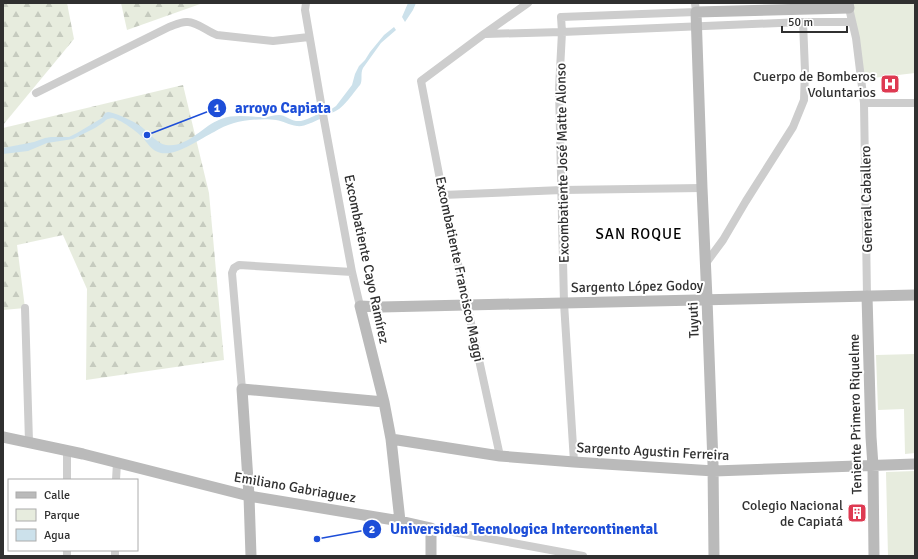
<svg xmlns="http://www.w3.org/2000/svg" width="918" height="559" viewBox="0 0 918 559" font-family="Signika,sans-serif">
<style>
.forest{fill:url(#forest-firs)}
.green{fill:#e7ecde}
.water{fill:#cce1eb}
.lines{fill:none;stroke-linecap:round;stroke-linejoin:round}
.street{stroke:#cdcdcd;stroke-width:8}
.secondary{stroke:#bababa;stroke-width:11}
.labels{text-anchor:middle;stroke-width:4;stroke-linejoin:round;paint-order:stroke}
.poi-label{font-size:14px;fill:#303030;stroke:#fff;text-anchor:end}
.street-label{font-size:14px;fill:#303030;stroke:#fff}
.neighbourhood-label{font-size:15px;letter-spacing:1px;fill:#000;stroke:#fff}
.leader{fill:none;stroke:#1d4ed8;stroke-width:1.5}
.callout-dot{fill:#1d4ed8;stroke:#fff;stroke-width:1.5}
.mark-label{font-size:12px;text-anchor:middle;font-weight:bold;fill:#fff}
.callout-label{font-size:15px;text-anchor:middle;font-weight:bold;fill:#1d4ed8;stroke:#fff;stroke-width:4;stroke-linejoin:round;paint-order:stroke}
</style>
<defs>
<pattern id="forest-firs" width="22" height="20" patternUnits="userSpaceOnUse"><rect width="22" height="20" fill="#e7ecde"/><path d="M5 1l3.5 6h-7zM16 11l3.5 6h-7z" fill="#c6cbbf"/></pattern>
</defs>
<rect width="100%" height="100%" fill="#fff"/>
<path class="forest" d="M3,3H67L74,39L3,125Z
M121,3H203L127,30Z
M183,85L209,193L224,360L86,380L87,289L63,235L17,245L25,308L3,310V128Z"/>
<path class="green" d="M850,3H915V73L864,79Z
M915,354V453L905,454L904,409L878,410L876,355Z
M915,471V556H888L886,472Z"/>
<path class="water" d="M408,3H416L413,10L405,22L402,17Z
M394,27L396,30L381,43L363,68C360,74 363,80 360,85C352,94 343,110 331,113L330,110L336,106L352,85L355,74L359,66L365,60L370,52L384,35Z
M108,112C117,113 138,123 144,129C150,134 158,144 166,145C188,148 202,126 221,119C234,114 250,117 264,117C269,117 274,115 279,115C285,115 290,120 296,121C305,122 312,116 319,114L320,119C313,122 304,127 297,126C289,125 283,121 276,120C264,118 245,120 234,123C227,125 220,128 214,132C200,139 177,156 161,153C152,151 148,144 143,138C138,132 120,119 112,118C111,118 107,119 106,120L104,122L95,128L73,139L47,143L28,151L3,154V148L34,142L45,138L51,137H69L77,133L102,118L105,113Z"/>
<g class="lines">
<path class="street" d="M306,3L305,10L322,109L352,272L360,306
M849,8L856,38L864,103L867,296
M485,34L562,32L803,22H852
M36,93L169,27C175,25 181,21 188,22C197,22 208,32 217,35L273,41L309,37
M864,103H915
M443,195L562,190L702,188
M706,263L723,240L746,201L793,127L804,100L805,71L803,22
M25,308L29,442
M242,389L232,273L234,268L239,265L352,272
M500,456L443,195L421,81L484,34L528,3
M574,462L564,303L559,89L562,32L561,17L696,12L695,3
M67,480V451
M116,480L117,463
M431,528L453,532L583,556
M67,556V550
M115,556V550"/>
<path class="secondary" d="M867,296L871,437L873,466L874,556
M3,437L83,454L249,496L400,521L431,528V556
M391,439L500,456L574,462L714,471L915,464
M400,521L391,439L384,402L360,306L381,307L915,295
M251,556L249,496L242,389L384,402
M714,556L713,464L707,299L702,188L696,12L849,8L848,3"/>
</g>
<defs>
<g id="hospital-square" transform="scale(1)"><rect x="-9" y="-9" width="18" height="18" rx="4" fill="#de3a52" stroke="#fff"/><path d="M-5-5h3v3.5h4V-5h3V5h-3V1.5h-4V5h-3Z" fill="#fff"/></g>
<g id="building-square" transform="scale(1)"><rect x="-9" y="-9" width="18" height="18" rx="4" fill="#de3a52" stroke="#fff"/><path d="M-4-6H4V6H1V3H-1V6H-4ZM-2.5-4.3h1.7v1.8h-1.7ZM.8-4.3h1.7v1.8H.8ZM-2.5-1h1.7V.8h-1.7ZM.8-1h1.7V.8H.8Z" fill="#fff"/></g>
</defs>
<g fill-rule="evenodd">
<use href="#hospital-square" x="890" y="84"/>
<use href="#building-square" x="857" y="513"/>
</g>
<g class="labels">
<g class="poi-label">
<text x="876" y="81">Cuerpo de Bomberos<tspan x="876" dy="16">Voluntarios</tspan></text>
<text x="843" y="510">Colegio Nacional<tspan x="843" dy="16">de Capiatá</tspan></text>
</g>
<g class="street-label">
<text transform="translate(562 163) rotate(-91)" y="5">Excombatiente José Matte Alonso</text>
<text transform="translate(866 199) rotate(-91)" y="5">General Caballero</text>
<text transform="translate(367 259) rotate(78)" y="5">Excombatiente Cayo Ramírez</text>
<text transform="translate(460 269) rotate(78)" y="5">Excombatiente Francisco Maggi</text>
<text transform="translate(637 286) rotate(-1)" y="5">Sargento López Godoy</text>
<text transform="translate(693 320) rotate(-92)" y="5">Tuyuti</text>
<text transform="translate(855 414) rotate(-91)" y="5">Teniente Primero Riquelme</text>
<text transform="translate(653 451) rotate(3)" y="5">Sargento Agustin Ferreira</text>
<text transform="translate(295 487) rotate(10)" y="5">Emiliano Gabriaguez</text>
</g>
<g class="neighbourhood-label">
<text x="639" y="239">SAN ROQUE</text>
</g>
</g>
<path class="leader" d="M147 135L217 108M317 539L372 529"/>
<g class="callout-dot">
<circle cx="147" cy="135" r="4"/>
<circle cx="317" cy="539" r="4"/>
<circle cx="217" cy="108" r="10"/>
<circle cx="372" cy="529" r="10"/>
</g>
<g class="mark-label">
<text x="217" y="112">1</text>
<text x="372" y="533">2</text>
</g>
<g class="callout-label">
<text x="283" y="113">arroyo Capiata</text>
<text x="524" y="534">Universidad Tecnologica Intercontinental</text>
</g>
<rect width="918" height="559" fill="none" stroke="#303030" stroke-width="8"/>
<rect x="8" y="479" width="130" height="72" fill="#ffffff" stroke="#acacac"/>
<rect x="16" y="492" width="20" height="6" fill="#bababa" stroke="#acacac"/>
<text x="44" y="499" font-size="12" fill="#303030">Calle</text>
<rect x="16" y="509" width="20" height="12" fill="#e7ecde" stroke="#acacac"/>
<text x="44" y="519" font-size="12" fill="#303030">Parque</text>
<rect x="16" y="529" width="20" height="12" fill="#cce1eb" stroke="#acacac"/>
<text x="44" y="539" font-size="12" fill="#303030">Agua</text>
<path d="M782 26v6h65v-6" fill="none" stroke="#303030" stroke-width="2"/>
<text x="788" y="26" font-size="12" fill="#303030" stroke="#ffffff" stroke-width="3" paint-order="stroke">50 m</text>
</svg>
